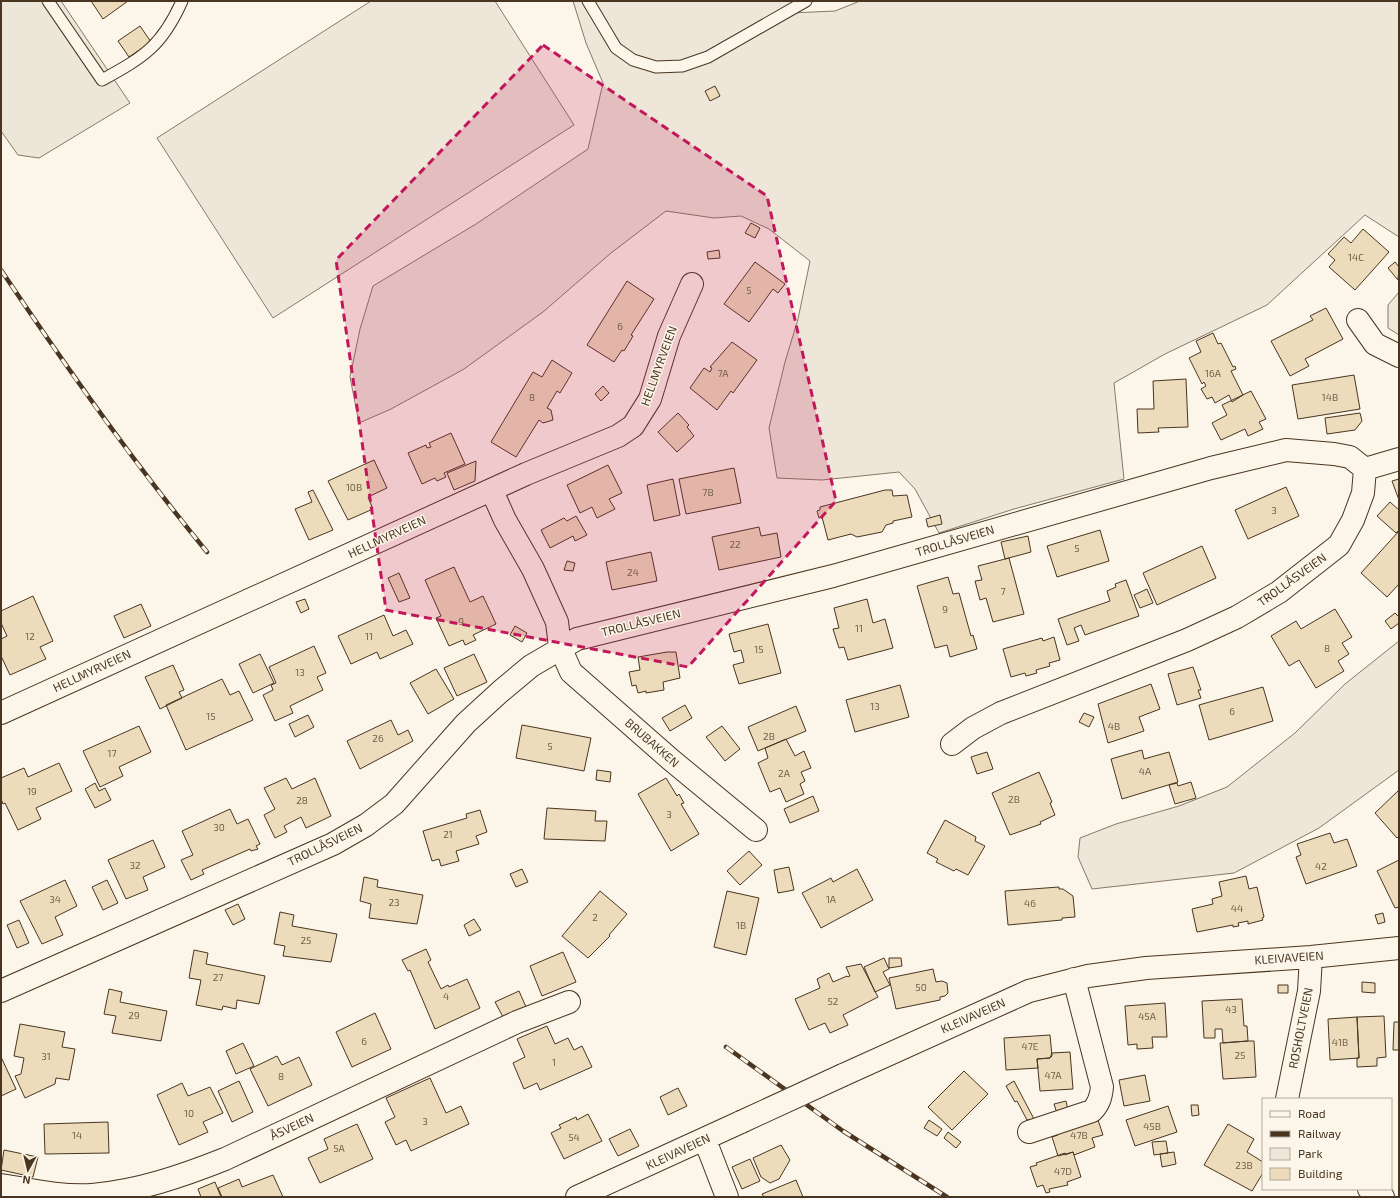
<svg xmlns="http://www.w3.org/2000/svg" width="1400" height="1198" viewBox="0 0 1400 1198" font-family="'Exo 2',sans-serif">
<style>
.green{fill:#ede6d9;stroke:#887966}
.parking{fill:#ede7d9;stroke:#887966}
.building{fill:#ecdcbc;stroke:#4a3520}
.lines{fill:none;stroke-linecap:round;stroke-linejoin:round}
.service-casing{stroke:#4a3520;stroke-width:13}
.minor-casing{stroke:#4a3520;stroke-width:24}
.service{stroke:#fbf6e9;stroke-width:11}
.minor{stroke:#fbf6e9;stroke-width:22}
.rail-casing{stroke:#4a3520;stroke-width:4.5}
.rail{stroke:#fbf6e9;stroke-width:3;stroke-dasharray:9;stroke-linecap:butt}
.minor-bridge-casing{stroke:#4a3520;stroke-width:24;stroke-linecap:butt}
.minor-bridge{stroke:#fbf6e9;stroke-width:22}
.marked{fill:#c2185b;fill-opacity:0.2;stroke:#c2185b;stroke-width:3;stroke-dasharray:8 5;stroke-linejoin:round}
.labels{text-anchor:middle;stroke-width:3;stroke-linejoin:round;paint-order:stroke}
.number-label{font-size:10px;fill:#725f47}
.street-label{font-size:12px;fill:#4a3520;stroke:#fbf6e9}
</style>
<rect width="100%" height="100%" fill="#fbf6e9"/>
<path class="green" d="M371,1H495L574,125L273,318L157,138Z
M573,1H799L790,13L835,11L860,1H1399V237L1365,215L1267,305L1165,354L1114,383L1124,479L1014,509L939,533L915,489L899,472L822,480L777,478L769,428L785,362L798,319L810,261L769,229L741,216L714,218L666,211L611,253L543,312L464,369L391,409L359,423L350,377L360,329L373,286L476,224L588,149L603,83L586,43Z
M1399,292V335L1388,328V305Z
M1399,641V770L1319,828L1234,873L1092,889L1078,857L1080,838L1116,824L1179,806L1227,787L1295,733L1345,684Z"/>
<path class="parking" d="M1,1H61L130,103L39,158L18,155L1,131Z"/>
<path class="building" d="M91,1H128L103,19Z
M140,26L151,42L129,57L118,41Z
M715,86L720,96L710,101L705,91Z
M751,223L760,228L755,238L745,233Z
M1363,229L1389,252L1355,290L1329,267L1335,260L1328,254L1344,237L1351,243Z
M719,250L720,258L708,259L707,252Z
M755,262L785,284L778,293L773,289L749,322L724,304Z
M1395,262L1399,267L1398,280L1388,268Z
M627,281L654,299L631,335L633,336L624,351L622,350L614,362L587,345Z
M1326,308L1343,339L1305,359L1309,366L1290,376L1271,341L1313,320L1310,316Z
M1213,333L1218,344L1221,343L1233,367L1235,366L1236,369L1231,371L1243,395L1232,402L1229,395L1215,403L1212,397L1207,399L1201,389L1206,386L1204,382L1202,384L1189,358L1201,352L1196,341Z
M732,342L757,360L733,393L731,391L717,410L690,388L704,368L710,372L712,368L710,367Z
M552,360L572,373L560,393L557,391L547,408L551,410L553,420L543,423L539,420L516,457L491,442L533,372L542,377Z
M1354,375L1360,409L1298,419L1292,385Z
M1186,379L1188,427L1158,428L1159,432L1138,433L1137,409H1154L1153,381Z
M603,386L609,393L601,401L595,394Z
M1251,391L1266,419L1259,422L1263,429L1248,436L1245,429L1221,440L1212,423L1227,415L1222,405Z
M678,413L689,425L687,427L694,436L677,452L658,432Z
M1360,413L1362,421L1355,430L1327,434L1325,418Z
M451,433L465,464L444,473L446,477L437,481L435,478L422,484L408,453L426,445L427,448L431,447L429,443Z
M374,460L387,488L368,497L373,509L348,520L328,481Z
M476,461L475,481L454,490L447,473Z
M608,465L622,493L609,499L615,509L597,518L592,507L580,513L567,485Z
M734,468L741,503L686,514L679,479Z
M673,479L680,515L654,521L647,485Z
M1399,479V500L1392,481Z
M1286,487L1299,516L1248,539L1235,510Z
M313,490L333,530L309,540L295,509L312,502L308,492Z
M885,490H892L893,496L907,495L912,517L893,521V523L886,525L882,532L857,537L851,534L828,540L822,517L819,518L817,511L820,510V507Z
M1390,502L1399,510V530L1396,533L1377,516Z
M940,515L942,524L928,527L926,519Z
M576,516L587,535L575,541L573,536L550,548L541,530L564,518L567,521Z
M759,527L761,536L777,533L781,557L719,570L712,537Z
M1100,530L1109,561L1057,577L1047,546Z
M1399,531V584L1387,597L1361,573Z
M1028,536L1031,552L1005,559L1001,542Z
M1202,546L1216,578L1157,605L1143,573Z
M651,552L657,581L612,590L606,562Z
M1009,558L1024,614L993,622L986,598L980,600L975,581L982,580L978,566Z
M567,561L575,563L573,571L564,570Z
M454,567L470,602L483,596L496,624L473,635L476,640L465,645L463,640L449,646L436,618L441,616L425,580Z
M399,573L410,598L399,602L388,578Z
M948,577L953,594L959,593L971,636L973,635L977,649L950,657L947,645L935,648L917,586Z
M1126,580L1139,616L1085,635L1081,625L1074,628L1079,641L1067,645L1058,619L1110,601L1107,591L1116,587L1115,584Z
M1147,589L1153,603L1140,608L1134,595Z
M33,596L53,641L40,647L46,659L10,675L1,656V639L7,636L1,623V611Z
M305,599L309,609L301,613L296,602Z
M867,599L873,623L885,619L893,648L848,660L844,647L839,648L833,629L839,628L834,608Z
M141,604L151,626L124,638L114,616Z
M1335,609L1352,637L1342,643L1349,654L1338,661L1344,671L1316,688L1299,660L1289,666L1271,636L1296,621L1301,629Z
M1395,613L1399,617V623L1391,629L1385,621Z
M384,615L393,636L406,630L413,644L380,659L377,652L351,664L338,636Z
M768,624L781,673L739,684L733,665L744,662L741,650L734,652L729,634Z
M515,626L527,633L522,642L510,635Z
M1054,637L1060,660L1049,663L1050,666L1036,670L1037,673L1026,676L1025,673L1011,677L1003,649L1042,638L1043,641Z
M314,646L326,673L317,677L323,690L290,706L293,713L275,721L263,695L273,690L271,685L276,683L269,667Z
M667,652H676L680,678L663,682L664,690L646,693V691L638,693L636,685L632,686L629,672L640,670L638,657Z
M260,654L274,683L253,693L239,664Z
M474,654L487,682L457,696L444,668Z
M173,665L184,690L179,692L182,698L160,709L145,677Z
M1193,667L1201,690H1198L1201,698L1177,705L1168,674Z
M436,669L454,699L428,714L410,683Z
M222,679L230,695L239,691L253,720L186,750L166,705Z
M1151,684L1160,709L1139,717L1144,731L1108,743L1098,704Z
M900,685L909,717L855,732L846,700Z
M1263,687L1273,721L1209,740L1199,705Z
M685,705L692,718L670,731L662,718Z
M796,706L806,731L758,751L748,727Z
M1084,713L1094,717L1089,727L1079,722Z
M308,715L314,727L295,737L289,724Z
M391,720L398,735L408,730L413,741L360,769L347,741Z
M522,725L591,738L584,771L516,758Z
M139,726L151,752L119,767L123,776L100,787L83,751Z
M722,726L740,749L725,761L706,737Z
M786,739L795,756L804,751L811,768L801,772L805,781L800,784L804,794L786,802L780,788L770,792L758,763L768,758L765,748Z
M1142,750L1144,759L1169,752L1178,782L1122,799L1111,759Z
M987,752L993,769L977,774L971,757Z
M59,763L72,791L36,808L41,819L18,830L5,803L3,804L1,799V778L24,768L28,777Z
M597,770L611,772L610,782L596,780Z
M1039,772L1052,802L1050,803L1055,815L1040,822L1041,824L1010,835L992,793Z
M286,778L292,789L315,778L331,816L306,828L301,817L284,826L287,832L275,838L264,815L275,809L264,788Z
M666,778L677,796L679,794L684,803L681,804L699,834L671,851L638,794Z
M1191,782L1196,798L1175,804L1169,785L1177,783L1178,786Z
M95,783L99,791L105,788L111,800L95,808L85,789Z
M1399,790V836L1397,838L1375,813Z
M813,796L819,811L790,823L784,809Z
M547,808L596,811L595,821H607L605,841L544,839Z
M230,809L237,824L248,819L260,844L256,846L258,849L251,851L250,849L202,870L204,874L191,880L181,860L193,855L182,831Z
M480,810L487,832L476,836L479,844L456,851L459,861L441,866L439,859L432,861L423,831L467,818L466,814Z
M945,820L976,837L975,841L985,846L968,875L956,869L954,871L936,862L938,859L927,853Z
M1330,833L1334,843L1347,839L1357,866L1306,884L1296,857L1301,855L1297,844Z
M153,840L165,867L143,877L148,890L126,899L108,860Z
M749,851L762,865L740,885L727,871Z
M1399,860V907L1395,908L1377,871Z
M789,867L794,890L778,893L774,870Z
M522,869L528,882L516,887L510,874Z
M857,869L873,900L821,928L802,893L831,878L833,882Z
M1246,876L1249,889L1257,887L1264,917L1262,918L1263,920L1248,924V921L1238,923L1239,926L1233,927V925L1197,932L1192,909L1213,904L1212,899L1222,896L1219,882Z
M364,877L378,880L377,887L423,895L417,924L369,918L371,904L360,901Z
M65,880L77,906L55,917L63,935L42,944L20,901Z
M107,880L118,903L103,910L92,887Z
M1059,887V889H1063L1073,896L1075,917L1062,918V920L1008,925L1005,891Z
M600,891L627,914L609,935L610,936L588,958L562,936Z
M727,891L759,898L746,955L714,947Z
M238,904L245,919L233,925L225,910Z
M280,912L294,915L292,926L337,934L331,962L283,956L285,946L274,944Z
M1383,913L1385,922L1378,924L1375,915Z
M474,919L481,930L469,936L464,925Z
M19,920L29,943L17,948L7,925Z
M426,949L431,960L428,962L441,989L448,985L449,987L467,979L480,1008L435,1029L410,970L408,971L402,960Z
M194,950L208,953L206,964L265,976L259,1004L237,1000L236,1009L223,1006L222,1010L196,1005L201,980L189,978Z
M563,952L576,982L542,996L530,966Z
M884,958L889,969L883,972L890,985L875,992L864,967Z
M889,958H901L902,966L889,968Z
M861,964L878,997L843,1015L848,1025L830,1033L825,1023L809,1030L795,999L820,988L817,979L829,973L833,982L847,976L848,977L850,976L846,967Z
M933,969L936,982L942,981L947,983L948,993L945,996L940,997V1000L896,1009L889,978Z
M1362,982L1375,983V993L1362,992Z
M1278,985H1288V993H1278Z
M109,989L122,992L120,1002L167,1011L161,1041L112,1033L116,1016L104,1014Z
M519,991L526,1007L503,1017L495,1002Z
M1242,999L1244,1026H1247L1248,1041L1223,1043L1222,1029H1215V1038H1204L1202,1001Z
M1165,1003L1167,1037H1152L1153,1048L1137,1049V1044L1128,1045L1125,1006Z
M375,1013L391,1049L352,1067L336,1032Z
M1384,1016L1386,1057L1377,1058V1066L1357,1067V1058H1359L1357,1017Z
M1357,1017L1359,1058L1330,1060L1328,1019Z
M1394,1022H1399V1050H1393Z
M20,1024L65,1032L62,1047L75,1049L69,1080L56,1078L55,1084L25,1098L15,1076L21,1074L24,1058L14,1056Z
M547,1026L555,1044L568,1038L574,1050L582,1046L592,1067L540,1090L537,1083L524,1089L513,1063L525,1057L517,1039Z
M1050,1035L1052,1056L1050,1058L1037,1059L1038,1068L1006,1070L1004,1038Z
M1248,1041H1254L1256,1077L1223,1079L1220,1043Z
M243,1043L254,1066L236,1074L226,1051Z
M1070,1052L1073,1089L1040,1091L1037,1059L1050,1058L1052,1053Z
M277,1056L282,1065L299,1057L312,1085L268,1106L250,1069Z
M1,1057L16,1089L1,1096Z
M964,1071L988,1094L952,1130L928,1107Z
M1145,1075L1150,1101L1124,1106L1119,1080Z
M430,1078L446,1113L461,1106L469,1124L411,1151L406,1140L396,1145L385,1122L395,1117L386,1098Z
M239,1081L253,1112L232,1122L218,1091Z
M1014,1081L1034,1119L1027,1120L1017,1101L1015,1102L1006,1086Z
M182,1083L188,1096L210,1087L223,1113L203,1122L208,1132L179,1145L157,1095Z
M678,1088L687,1106L668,1115L660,1097Z
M1066,1101L1068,1110L1057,1113L1054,1104Z
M1191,1105H1198L1199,1115L1192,1116Z
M1168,1106L1177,1132L1135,1146L1126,1120Z
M588,1114L602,1141L564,1159L551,1133L561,1128L559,1125L576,1117L577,1120Z
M1097,1117L1103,1135L1092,1138L1095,1147L1074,1155L1073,1152L1058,1156L1052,1137L1058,1135L1057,1130Z
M929,1120L942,1129L937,1136L924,1128Z
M108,1122L109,1153L45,1154L44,1124Z
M357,1124L373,1159L320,1183L308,1158L328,1149L324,1139Z
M1228,1124L1254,1139L1247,1152L1263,1162V1173L1252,1191L1204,1165Z
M630,1129L639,1146L618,1156L609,1139Z
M948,1132L961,1142L956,1148L944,1138Z
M1166,1141L1168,1153L1154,1155L1152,1142Z
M781,1145L790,1160L779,1179L770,1183L761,1177L753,1158Z
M4,1150L38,1157L33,1177L1,1170Z
M1073,1152L1081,1177L1067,1182L1068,1185L1049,1189L1050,1192L1046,1193L1043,1185L1037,1187L1030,1167L1037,1165L1036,1163L1065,1153V1155Z
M1174,1152L1176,1164L1162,1167L1160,1154Z
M750,1159L760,1181L742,1189L732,1167Z
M273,1175L283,1197H222L218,1188L239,1179L242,1187Z
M796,1180L803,1197H764L762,1194Z
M215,1182L221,1197H201L198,1189Z"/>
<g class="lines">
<g class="service-casing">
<path id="service" d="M48,1L102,80C144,57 162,46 182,1
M588,1L616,48L633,60L656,67L682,66L708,57L806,1"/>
</g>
<g class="minor-casing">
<path id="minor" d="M1358,320L1375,344L1399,356
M492,491L505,520L533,569L557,622L560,647L571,672L670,759L756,830
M1,713L526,474L618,436L633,426L650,399L669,336L692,284
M952,744L973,728L1001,713L1187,640L1237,617L1279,592L1339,545L1353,520L1363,493L1365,469L1399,459
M1,991L333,844L366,825L394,804L466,723L501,691L531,666L577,639L833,576L1211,468L1286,450L1334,454L1350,457L1365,469
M843,1075L1029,991L1088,976L1146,968L1311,957L1399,948
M1287,1099L1309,991L1311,957
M1029,1132L1092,1111C1099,1104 1101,1097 1102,1087L1074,979
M705,1140L727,1197
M1,1185C31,1190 62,1197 92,1195C139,1191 182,1176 225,1159L517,1022L569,1002
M1369,1189L1383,1197
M577,1197L741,1122"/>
</g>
<use href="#service" class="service"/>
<use href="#minor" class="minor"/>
<g class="rail-casing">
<path id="rail" d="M1,270C66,367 133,462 207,552
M726,1047L843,1131L947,1197"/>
</g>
<use href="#rail" class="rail"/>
<g class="minor-bridge-casing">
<path id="minor-bridge" d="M741,1122L843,1075"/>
</g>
<use href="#minor-bridge" class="minor-bridge"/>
</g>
<path class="marked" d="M543,45L767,196L836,501L688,667L386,610L336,260Z"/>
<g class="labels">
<g class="number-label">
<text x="1356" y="261">14C</text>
<text x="749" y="294">5</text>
<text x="620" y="330">6</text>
<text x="723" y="377">7A</text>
<text x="1213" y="377">16A</text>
<text x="532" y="401">8</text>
<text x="1330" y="401">14B</text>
<text x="354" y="491">10B</text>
<text x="708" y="496">7B</text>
<text x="1274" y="514">3</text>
<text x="735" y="548">22</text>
<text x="1077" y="552">5</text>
<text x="633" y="576">24</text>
<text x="1003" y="595">7</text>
<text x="945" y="613">9</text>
<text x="461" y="625">9</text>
<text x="859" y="632">11</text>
<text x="30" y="640">12</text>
<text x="369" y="640">11</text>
<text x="1327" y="652">8</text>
<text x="759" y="653">15</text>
<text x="300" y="676">13</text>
<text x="875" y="710">13</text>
<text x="1232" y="715">6</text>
<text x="211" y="720">15</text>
<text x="1114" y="730">4B</text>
<text x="769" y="740">2B</text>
<text x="378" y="742">26</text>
<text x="550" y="750">5</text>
<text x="112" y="757">17</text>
<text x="1145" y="775">4A</text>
<text x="784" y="777">2A</text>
<text x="32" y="795">19</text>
<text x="1014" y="803">2B</text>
<text x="302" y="804">28</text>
<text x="669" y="818">3</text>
<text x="219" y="831">30</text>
<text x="448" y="838">21</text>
<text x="135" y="869">32</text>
<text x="1321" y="870">42</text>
<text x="55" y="903">34</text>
<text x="831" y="903">1A</text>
<text x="394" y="906">23</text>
<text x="1030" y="907">46</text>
<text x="1237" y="912">44</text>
<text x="595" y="921">2</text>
<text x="741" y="929">1B</text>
<text x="306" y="944">25</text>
<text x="218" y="981">27</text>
<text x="921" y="991">50</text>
<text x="446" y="1000">4</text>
<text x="833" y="1005">52</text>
<text x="1231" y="1013">43</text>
<text x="134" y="1019">29</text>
<text x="1147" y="1020">45A</text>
<text x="364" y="1045">6</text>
<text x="1340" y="1046">41B</text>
<text x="1030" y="1050">47E</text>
<text x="1240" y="1059">25</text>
<text x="46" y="1060">31</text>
<text x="554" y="1066">1</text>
<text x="1053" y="1079">47A</text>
<text x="281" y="1080">8</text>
<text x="189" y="1117">10</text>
<text x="425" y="1125">3</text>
<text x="1152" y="1130">45B</text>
<text x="77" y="1139">14</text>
<text x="1079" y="1139">47B</text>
<text x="574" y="1141">54</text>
<text x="339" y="1152">5A</text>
<text x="1244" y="1169">23B</text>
<text x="1063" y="1175">47D</text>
</g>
<g class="street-label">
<text transform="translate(659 366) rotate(-70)" y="4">HELLMYRVEIEN</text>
<text transform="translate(387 537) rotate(-25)" y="4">HELLMYRVEIEN</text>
<text transform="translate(955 541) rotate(-17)" y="4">TROLLÅSVEIEN</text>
<text transform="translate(1292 580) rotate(-36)" y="4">TROLLÅSVEIEN</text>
<text transform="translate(641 623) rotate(-14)" y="4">TROLLÅSVEIEN</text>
<text transform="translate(92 671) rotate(-25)" y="4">HELLMYRVEIEN</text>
<text transform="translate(652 743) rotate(41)" y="4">BRUBAKKEN</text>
<text transform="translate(325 845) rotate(-26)" y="4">TROLLÅSVEIEN</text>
<text transform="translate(1289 958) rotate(-4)" y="4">KLEIVAVEIEN</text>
<text transform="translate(973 1016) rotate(-24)" y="4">KLEIVAVEIEN</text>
<text transform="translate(1301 1028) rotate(-79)" y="4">RØSHOLTVEIEN</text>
<text transform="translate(292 1127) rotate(-25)" y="4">ÅSVEIEN</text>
<text transform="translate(678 1152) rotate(-25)" y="4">KLEIVAVEIEN</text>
</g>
</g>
<rect width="1400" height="1198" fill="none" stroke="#4a3520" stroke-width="4"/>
<rect x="1262" y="1098" width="130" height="92" fill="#fbf6e9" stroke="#b4a999"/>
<rect x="1270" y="1111" width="20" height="6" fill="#fbf6e9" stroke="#b4a999"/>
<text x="1298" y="1118" font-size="12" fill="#4a3520">Road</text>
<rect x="1270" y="1131" width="20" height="6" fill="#4a3520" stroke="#b4a999"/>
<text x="1298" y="1138" font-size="12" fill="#4a3520">Railway</text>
<rect x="1270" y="1148" width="20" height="12" fill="#ede6d9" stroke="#b4a999"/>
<text x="1298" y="1158" font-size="12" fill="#4a3520">Park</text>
<rect x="1270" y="1168" width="20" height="12" fill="#ecdcbc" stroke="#b4a999"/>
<text x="1298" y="1178" font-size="12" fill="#4a3520">Building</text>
<g transform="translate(28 1170) rotate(188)" stroke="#fbf6e9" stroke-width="3" paint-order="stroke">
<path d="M0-3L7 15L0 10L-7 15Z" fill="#4a3520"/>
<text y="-6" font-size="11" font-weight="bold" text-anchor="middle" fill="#4a3520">N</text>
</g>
</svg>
